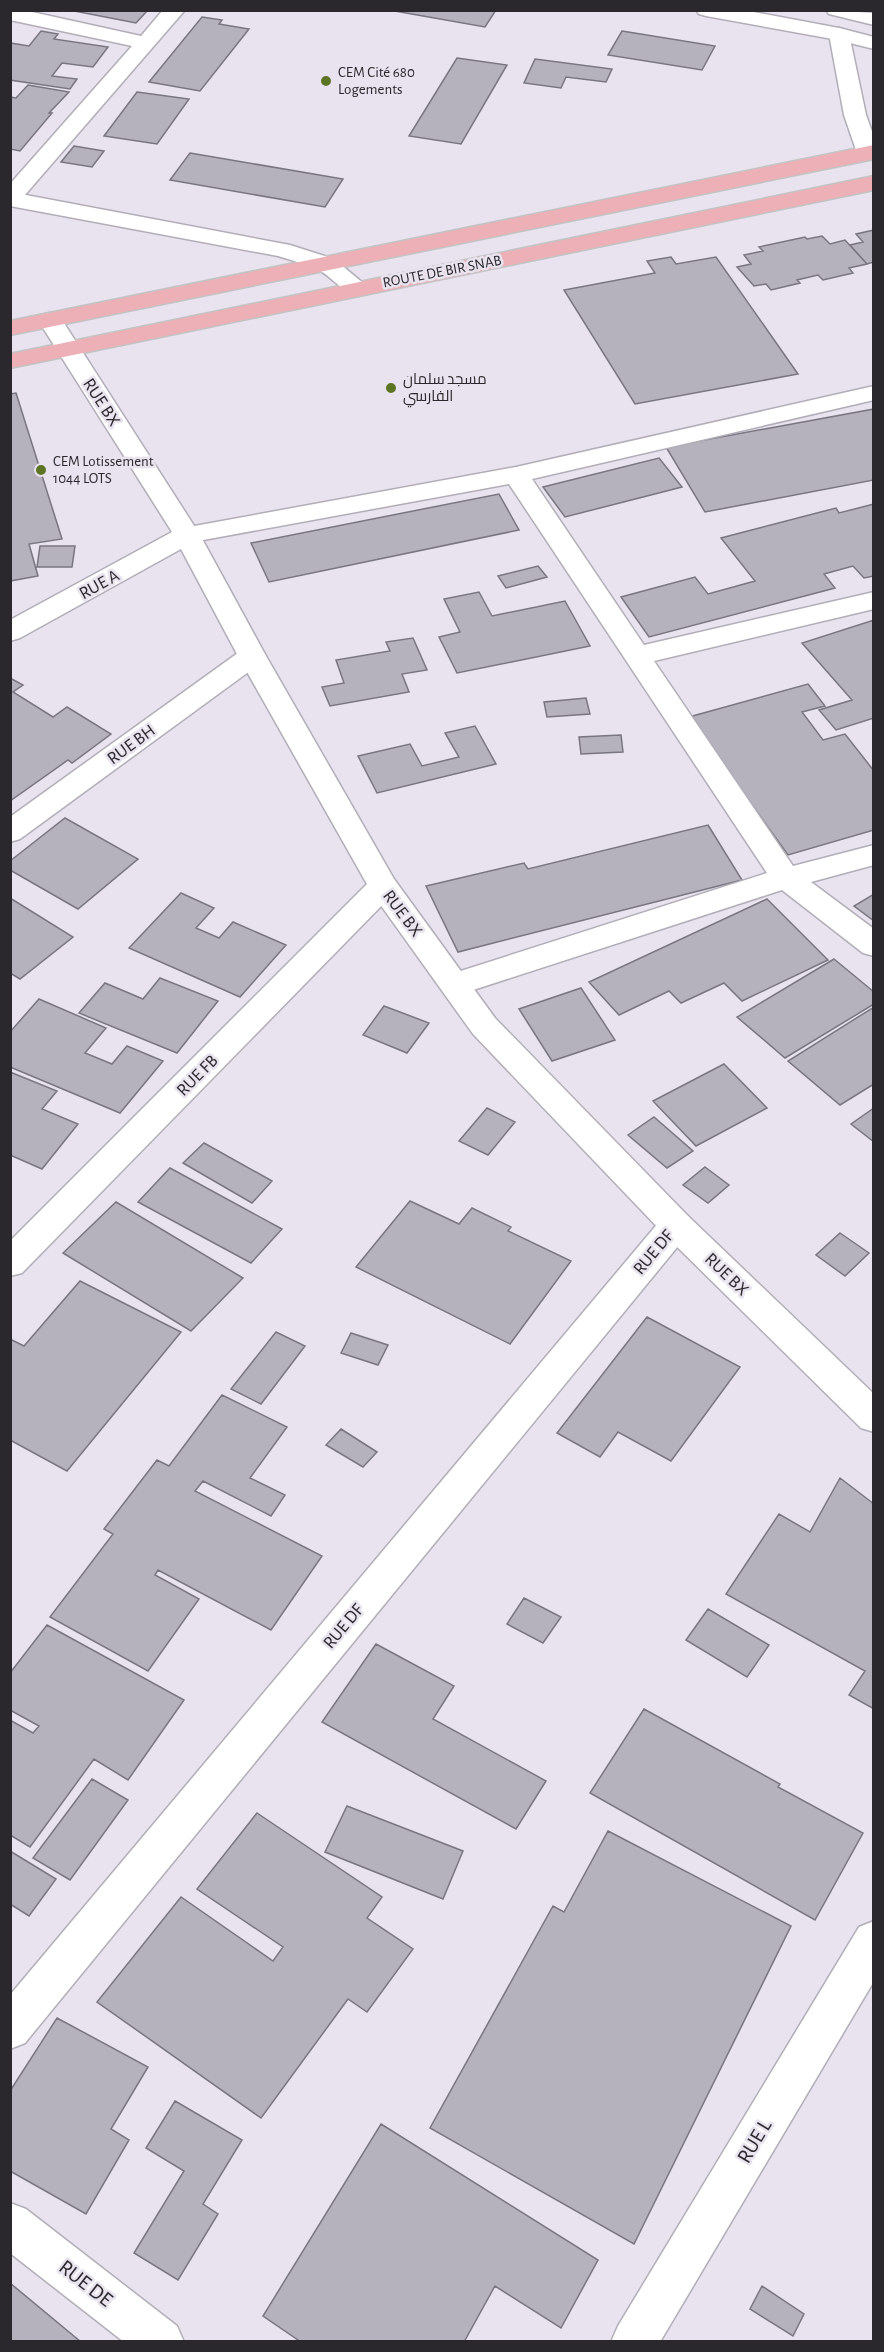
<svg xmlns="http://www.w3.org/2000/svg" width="884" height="2352" viewBox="0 0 884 2352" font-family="'Alegreya Sans',Cairo,sans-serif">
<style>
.building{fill:#b5b2bd;stroke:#797681;stroke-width:1.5}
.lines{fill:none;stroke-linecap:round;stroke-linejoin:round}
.minor-casing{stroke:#b2adb8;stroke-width:3}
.tertiary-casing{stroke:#b2adb8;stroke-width:3}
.secondary-casing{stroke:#b2adb8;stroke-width:3}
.primary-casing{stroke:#c3c3c4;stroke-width:3}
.minor{fill:#fff;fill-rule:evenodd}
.tertiary{fill:#fff;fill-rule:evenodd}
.secondary{fill:#fff;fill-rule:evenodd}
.primary{fill:#edb0b6;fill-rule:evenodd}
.poi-dot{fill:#5d7425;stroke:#e8e3ee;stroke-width:2}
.labels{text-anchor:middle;stroke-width:5;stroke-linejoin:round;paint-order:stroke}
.far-poi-label{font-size:15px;fill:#2a282c;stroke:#e8e3ee;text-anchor:start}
.far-street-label{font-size:15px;fill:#2a282c;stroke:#e8e3ee}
.street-label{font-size:18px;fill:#2a282c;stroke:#e8e3ee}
.near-street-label{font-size:21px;fill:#2a282c;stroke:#e8e3ee}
</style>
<rect width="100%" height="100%" fill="#e8e3ee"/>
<path class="building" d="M69,10H148L136,23Z
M389,10H496L485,27Z
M202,17L222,20L219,24L249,29L200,91L149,82Z
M41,31L58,34L54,39L108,47L93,67L62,63L52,76L77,79L70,89L10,80V43L29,46Z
M622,31L715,46L702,70L608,55Z
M457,58L507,65L461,144L409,136Z
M535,59L612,69L606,82L566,77L561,88L524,83Z
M28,85L69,92L49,113H52L20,151L10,149V97L16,98Z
M137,92L189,99L157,144L104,136Z
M74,146L104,151L92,167L61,162Z
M190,153L343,179L325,207L170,180Z
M874,230V262L867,264L850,245L863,242L856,234Z
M822,236L830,244L845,240L867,264L849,268L853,273L823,280L818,275L797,280L800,283L771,290L766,284L754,286L737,267L751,264L744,255L763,251L759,247L805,237L807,239Z
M671,257L676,264L716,257L798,374L635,404L564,290L655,273L647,261Z
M16,393L62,539L29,544L38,576L10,581V394Z
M874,409V480L705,512L666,447Z
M659,458L682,487L565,517L543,487Z
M499,494L519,530L269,582L251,543Z
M874,504V576L864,578L853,566L824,574L835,588L649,637L621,597L695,577L708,594L755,581L721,538L836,508L839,513Z
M40,546H75L72,567H37Z
M538,566L547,577L506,588L498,576Z
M479,592L492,616L565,601L590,646L457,673L439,637L460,632L444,599Z
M874,620V718L836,730L819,710L852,700L802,643Z
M413,638L427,670L402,674L409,692L330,706L322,687L344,683L336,660L390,651L386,642Z
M10,678L23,685L13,692L53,717L67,707L111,734L72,763L68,760L10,801Z
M808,684L825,706L802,712L823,740L845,734L874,771V830L788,855L689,717Z
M586,698L590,714L547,717L544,702Z
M475,726L496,764L377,793L358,756L410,744L422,766L459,757L445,733Z
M621,735L623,752L581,754L579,737Z
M65,818L138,859L78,909L10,870V861Z
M708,825L742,880L458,952L426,886L524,863L528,869Z
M181,893L214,908L196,928L219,938L233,922L286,945L240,997L129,948Z
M874,894V921L854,906Z
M10,898L73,937L20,979L10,973Z
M767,899L828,960L742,1001L724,983L681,1003L669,991L619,1015L589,982Z
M834,959L874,992V1004L785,1058L737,1017Z
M160,978L218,1001L177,1053L79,1013L105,983L143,999Z
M581,988L615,1040L552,1061L519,1009Z
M39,999L106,1028L85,1053L112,1064L127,1046L163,1061L120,1113L10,1067V1032Z
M384,1006L429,1023L407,1053L363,1035Z
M874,1007V1084L840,1105L788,1061Z
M724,1064L767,1108L696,1146L653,1101Z
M10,1072L57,1091L42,1109L78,1124L42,1169L10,1155Z
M487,1108L515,1122L488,1155L459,1141Z
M874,1108V1142L851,1124Z
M654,1117L693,1151L667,1168L628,1135Z
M204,1143L272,1181L252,1203L183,1163Z
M705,1167L729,1185L708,1203L683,1185Z
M170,1168L282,1229L251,1263L138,1202Z
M410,1201L459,1224L472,1208L511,1227L508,1231L571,1261L510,1344L356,1267Z
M116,1202L243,1278L191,1331L63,1253Z
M840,1233L869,1253L845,1276L816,1255Z
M80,1281L181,1332L67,1471L10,1440V1339L24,1346Z
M647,1317L740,1367L671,1461L618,1432L600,1457L557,1433Z
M276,1332L305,1346L261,1404L231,1389Z
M351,1333L388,1345L378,1365L341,1353Z
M222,1395L287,1427L250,1478L285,1495L271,1516L203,1481L195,1491L322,1556L271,1630L158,1570L155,1575L199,1599L148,1671L50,1617L113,1534L104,1529L157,1460L169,1466Z
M341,1429L377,1452L363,1467L326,1445Z
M840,1478L874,1504V1709L849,1695L865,1671L726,1594L779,1514L810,1532Z
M524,1598L561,1617L543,1643L507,1624Z
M708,1609L769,1645L747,1677L686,1640Z
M47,1625L184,1700L128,1780L94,1759L30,1847L10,1835V1720L33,1733L39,1726L10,1710V1673Z
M376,1644L454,1686L433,1719L546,1781L516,1829L322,1722Z
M644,1709L780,1784L778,1787L863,1833L815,1920L590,1793Z
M92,1779L128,1800L70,1880L33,1858Z
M347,1806L463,1851L443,1899L325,1852Z
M257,1813L382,1897L367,1918L413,1949L367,2012L348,1999L261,2118L97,2002L181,1897L273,1961L283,1947L197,1889Z
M608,1831L791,1926L634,2244L430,2128L553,1906L564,1912Z
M10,1851L56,1879L29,1916L10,1904Z
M57,2018L148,2067L111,2129L129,2140L86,2214L10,2171V2091Z
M175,2101L242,2140L203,2204L218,2214L178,2280L134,2253L184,2171L146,2148Z
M381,2124L598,2260L561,2328L495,2286L464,2342H301L263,2316Z
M10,2283L81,2342H10Z
M762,2286L804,2314L793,2336L750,2309Z"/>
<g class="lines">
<g class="minor-casing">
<path id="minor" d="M10,10H23L141,36L163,10H185L18,203L10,205V184L132,46L10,20Z
M839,28L846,30L849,34L866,115L874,137V158H860L857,153L844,115L829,34L832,30Z
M874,386V400L532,479L644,645L874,592V609L654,661L793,866L874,845V865L811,882L874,929V956L863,953L782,890L467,992L456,995L445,992L441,984L445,976L767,873L509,484L187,543L178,541L174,535L178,529L516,467Z
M252,647L262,650L266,656L262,662L20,839L10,842V817L242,650Z
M383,875L394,879L398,886L394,893L22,1273L10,1276V1241L372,879Z
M676,1212L688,1216L693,1225L688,1234L25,2043L10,2049V1995L664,1216Z
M874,1921V1981L660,2342H611L618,2326L859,1927Z
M10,2203L26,2209L177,2326L184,2342H124L10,2253Z"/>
</g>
<g class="tertiary-casing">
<path id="tertiary" d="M10,192L290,245L334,259L369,288L365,293C343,298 334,276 315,268C303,263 290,260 278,256L10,206Z
M50,313L58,315L62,320L200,535L266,656L394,879L495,1018L688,1216L874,1394V1432L861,1428L664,1234L473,1034L372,893L238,656L181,549L20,638L10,641V620L172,532L38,320L42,315Z"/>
</g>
<g class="secondary-casing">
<path id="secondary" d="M696,10H743L839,28L874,37V49L838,40L706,16L699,14Z
M826,10L874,13V25L829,14Z"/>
</g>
<g class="primary-casing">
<path id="primary" d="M874,145V159L10,335V321Z
M874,176V190L10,368V354Z"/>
</g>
<use href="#minor" class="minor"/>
<use href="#tertiary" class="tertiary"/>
<use href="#secondary" class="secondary"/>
<use href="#primary" class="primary"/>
</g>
<g class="poi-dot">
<circle cx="326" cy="81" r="6"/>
<circle cx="391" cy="388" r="6"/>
<circle cx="41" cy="470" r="6"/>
</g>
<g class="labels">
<g class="far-poi-label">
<text x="338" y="77">CEM Cité 680<tspan x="338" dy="17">Logements</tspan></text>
<text x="403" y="384">مسجد سلمان<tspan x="403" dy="17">الفارسي</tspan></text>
<text x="53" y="466">CEM Lotissement<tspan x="53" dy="17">1044 LOTS</tspan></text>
</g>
<g class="far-street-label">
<text transform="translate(442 271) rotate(-11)" y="5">ROUTE DE BIR SNAB</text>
</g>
<g class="street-label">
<text transform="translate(102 402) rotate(57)" y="6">RUE BX</text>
<text transform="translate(99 584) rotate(-29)" y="6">RUE A</text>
<text transform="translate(131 744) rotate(-36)" y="6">RUE BH</text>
<text transform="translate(403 913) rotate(53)" y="6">RUE BX</text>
<text transform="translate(197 1075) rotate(-45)" y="6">RUE FB</text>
<text transform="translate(653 1252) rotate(-50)" y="6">RUE DF</text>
<text transform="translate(727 1274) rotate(44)" y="6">RUE BX</text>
<text transform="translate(343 1626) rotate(-50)" y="6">RUE DF</text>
</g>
<g class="near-street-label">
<text transform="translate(754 2141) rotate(-59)" y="7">RUE L</text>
<text transform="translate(86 2283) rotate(38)" y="7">RUE DE</text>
</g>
</g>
<rect width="884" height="2352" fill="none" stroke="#2a282c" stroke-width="24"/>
</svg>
